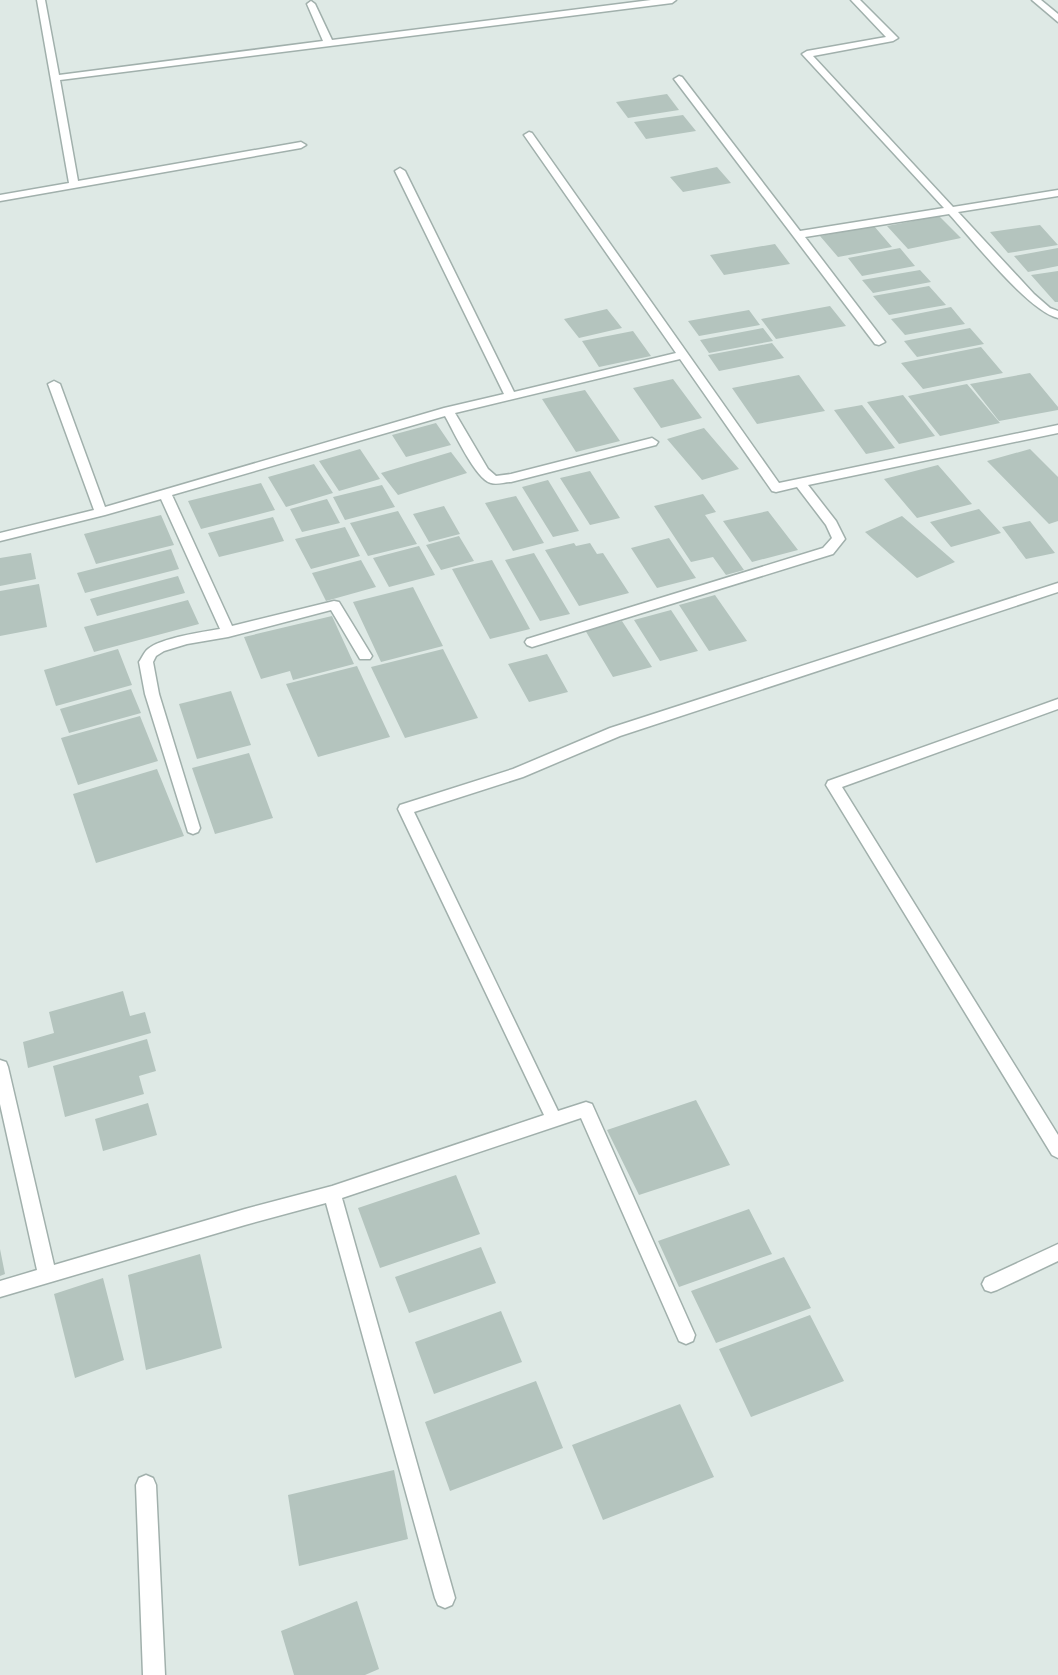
<svg xmlns="http://www.w3.org/2000/svg" width="1058" height="1675" viewBox="0 0 1058 1675" font-family="'Roboto Condensed',sans-serif">
<style>
.building{fill:#b4c4be}
.lines{fill:none;stroke-linecap:round;stroke-linejoin:round}
.minor-casing{stroke:#a1b0ac;stroke-width:3}
.minor{fill:#fff;fill-rule:evenodd}
</style>
<rect width="100%" height="100%" fill="#dee9e5"/>
<path class="building" d="M667,94L679,110L628,118L616,102Z
M683,115L696,131L646,139L634,122Z
M717,167L731,183L683,192L670,177Z
M939,216L961,238L908,249L887,226Z
M1040,225L1058,245L1008,253L990,232Z
M874,226L892,247L838,257L820,236Z
M775,244L790,264L724,275L710,255Z
M900,248L915,266L862,276L848,258Z
M1058,248V266L1028,272L1014,256Z
M920,270L931,282L873,293L862,280Z
M1058,271V302H1055L1031,275Z
M929,286L946,305L889,315L873,296Z
M830,306L846,326L776,339L761,319Z
M951,307L965,324L905,335L891,319Z
M607,309L622,328L579,338L564,319Z
M749,310L760,325L699,336L688,321Z
M763,328L773,341L709,353L700,340Z
M970,328L984,344L917,357L904,341Z
M633,331L651,356L599,367L582,341Z
M772,343L784,358L719,371L708,355Z
M981,347L1003,373L923,389L901,363Z
M1030,373L1058,407V410L999,421L970,384Z
M799,375L825,411L757,424L732,388Z
M673,379L702,418L661,428L633,388Z
M967,384L1000,423L940,436L908,396Z
M585,390L620,441L576,452L542,399Z
M903,395L935,436L899,444L867,402Z
M862,405L895,448L866,454L834,410Z
M436,423L451,445L406,457L392,435Z
M704,428L739,469L702,480L667,439Z
M360,449L380,479L339,491L319,461Z
M1030,449L1058,477V521L1049,524L987,461Z
M451,452L467,473L398,495L381,473Z
M314,464L333,493L286,507L268,477Z
M938,465L972,504L917,518L884,479Z
M590,471L620,518L590,525L560,478Z
M548,480L579,531L553,537L522,487Z
M261,483L275,510L201,529L188,501Z
M382,485L395,507L345,520L333,497Z
M703,494L716,512L705,515L744,570L726,575L713,557L691,562L654,506Z
M516,496L544,543L513,551L485,503Z
M327,499L340,523L302,532L290,509Z
M444,506L460,534L429,542L413,514Z
M979,509L1001,533L951,547L930,522Z
M398,511L417,544L368,556L350,523Z
M768,511L798,550L752,562L723,521Z
M161,515L174,545L96,564L84,534Z
M902,516L955,562L917,578L865,532Z
M273,517L284,541L219,557L208,533Z
M1030,521L1055,553L1026,559L1002,527Z
M345,527L360,556L311,569L295,539Z
M459,536L474,561L441,570L426,545Z
M669,538L696,578L657,588L631,548Z
M574,543L576,546L590,543L597,554L603,553L629,593L579,606L545,550Z
M419,546L435,575L389,587L373,558Z
M171,549L179,569L85,593L77,573Z
M31,553L36,579L0,586V558Z
M534,553L570,614L540,621L505,560Z
M361,560L376,587L326,601L312,573Z
M492,560L530,629L490,639L452,569Z
M178,576L185,593L97,616L90,599Z
M39,584L47,627L0,636V591Z
M413,587L443,646L381,662L353,602Z
M715,595L747,641L709,651L679,605Z
M188,600L199,624L94,652L84,627Z
M671,610L698,651L660,661L634,620Z
M332,616L354,664L293,680L290,671L261,679L244,637Z
M622,621L652,667L613,677L585,630Z
M118,649L132,685L56,706L44,670Z
M443,649L478,718L405,738L371,667Z
M547,654L568,692L529,702L508,664Z
M357,666L390,737L318,757L286,684Z
M131,689L141,713L69,733L60,709Z
M231,691L251,745L197,759L179,704Z
M140,716L158,761L78,785L61,738Z
M249,753L273,818L215,834L192,768Z
M157,769L184,836L96,863L73,794Z
M123,991L130,1016L145,1012L151,1033L28,1068L23,1042L54,1033L49,1012Z
M147,1039L156,1071L139,1076L144,1094L65,1117L53,1066Z
M696,1100L730,1165L639,1195L607,1130Z
M148,1103L157,1135L103,1151L95,1119Z
M456,1175L480,1234L380,1268L358,1208Z
M749,1209L772,1254L679,1287L658,1241Z
M481,1247L496,1283L409,1313L395,1277Z
M0,1249L5,1274L0,1276Z
M200,1254L222,1348L146,1370L128,1275Z
M784,1257L811,1308L716,1343L691,1291Z
M103,1278L124,1360L75,1378L54,1294Z
M501,1311L522,1362L434,1394L415,1342Z
M810,1315L844,1381L751,1417L719,1349Z
M536,1381L563,1448L450,1491L425,1422Z
M680,1404L714,1477L603,1520L572,1445Z
M394,1470L408,1539L299,1566L288,1495Z
M357,1601L379,1669L365,1675H294L281,1631Z"/>
<g class="lines">
<g class="minor-casing">
<path id="minor" d="M37,0H45L59,75L323,41L307,4L311,1L315,4L332,40L651,0H676L672,3L60,80L78,181L301,142L306,145L301,148L0,201V195L69,183Z
M851,0H860L898,38L893,41L813,56L953,207L1058,190V196L958,212L1034,294L1050,308L1058,311V318C1028,311 972,239 949,214L805,237L885,342L879,345L875,344L674,79L679,76L682,77L800,231L944,208L802,54L807,51L886,37Z
M1032,0H1041L1058,14V22Z
M529,132L532,133L779,483L1058,425V433L808,485L836,521L845,539L833,554L532,647L527,645L525,642L527,639L823,548L832,538L826,525L797,487L776,492L772,491L680,359L455,413L488,469L496,476L511,474L652,438L658,442L656,445L511,482C505,482 497,485 491,483C476,480 453,430 445,416L172,495L232,626L334,601L339,602L372,656L370,659H360L331,610L228,637L187,644L164,651L156,656L153,662L159,694L200,828L198,832L193,834L188,832L145,694L139,662C142,658 144,652 148,649C161,638 202,632 220,629L161,499L105,515L0,541V533L94,510L48,384L54,381L60,384L105,507L444,408L504,394L395,171L400,168L405,171L514,392L676,353L524,135Z
M1058,583V592L620,736L523,777L414,812L558,1111L586,1102L592,1104L695,1335L693,1341L686,1344L679,1341L581,1118L342,1198L455,1598L452,1605L445,1608L438,1605L435,1598L326,1203L245,1225L0,1297V1281L37,1270L0,1104V1060L6,1062L8,1067L54,1265L245,1209L332,1186L544,1115L398,809L400,805L513,769L610,728Z
M1058,699V709L842,787L1058,1135V1158L1052,1155L826,785L828,781Z
M1058,1244V1261L997,1290L991,1292L985,1290L982,1284L985,1278Z
M146,1475L153,1478L156,1485L165,1675H143L136,1485L139,1478Z"/>
</g>
<use href="#minor" class="minor"/>
</g>
</svg>
